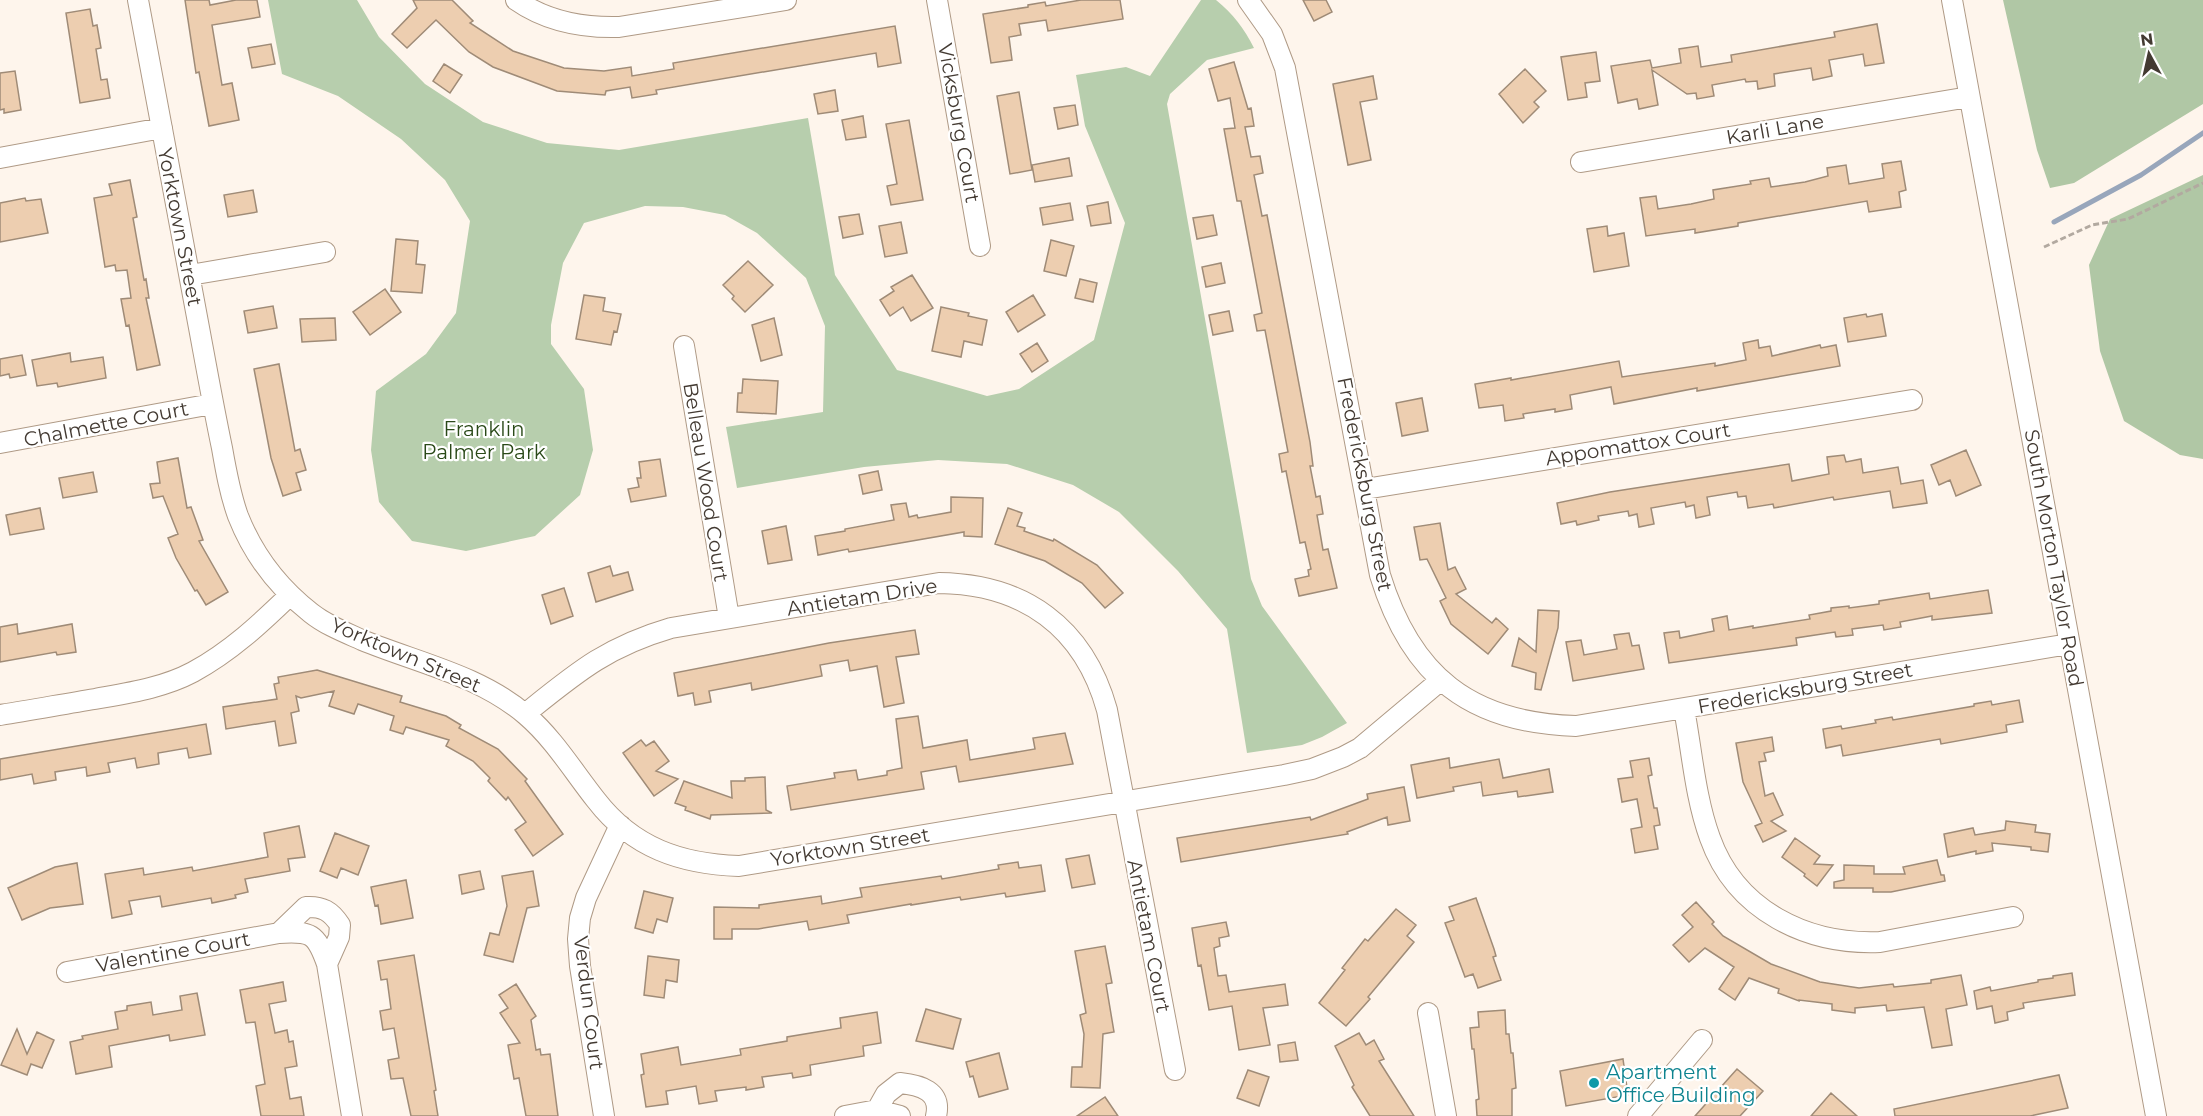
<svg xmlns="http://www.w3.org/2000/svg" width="2203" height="1116" viewBox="0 0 2203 1116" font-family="Montserrat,sans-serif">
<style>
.green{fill:#b7cead}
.forest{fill:#b0c7a5}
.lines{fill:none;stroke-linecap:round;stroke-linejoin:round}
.stream{stroke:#98a6bb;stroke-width:5}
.building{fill:#edceb0;stroke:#9f8b77;stroke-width:1.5}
.minor-casing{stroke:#af9a86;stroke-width:22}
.path{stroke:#b2a9a0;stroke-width:3;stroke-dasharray:6 3;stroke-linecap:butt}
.minor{stroke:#fff;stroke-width:20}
.culture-dot{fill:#0f9aa8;stroke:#fff;stroke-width:2}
.labels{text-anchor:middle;stroke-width:4.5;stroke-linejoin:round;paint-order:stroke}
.street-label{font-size:20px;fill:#433a32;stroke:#fff}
.park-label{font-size:20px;fill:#2a4918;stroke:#fff}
.culture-label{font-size:20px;fill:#0d838f;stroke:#fff;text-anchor:start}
</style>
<rect width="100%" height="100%" fill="#fef5ec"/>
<path class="green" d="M268,0H357L379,37L425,84L483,122L547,143L619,150L808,118L835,275L897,370L987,396L1019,389L1094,340L1125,223L1085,126L1076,75L1126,67L1150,76L1201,0H1216C1233,14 1244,28 1254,48L1207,60L1170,94L1167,104L1251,579L1262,606L1347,723L1322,737L1302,745L1247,753L1227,629L1178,571L1119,512L1073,485L1007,464L938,460L864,467L737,488L726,427L823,412L825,326L806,278L757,233L725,215L683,207L645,206L584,223L563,263L551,325V344L584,389L593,450L580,495L535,536L466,551L412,541L379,502L371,450L376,391L426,354L456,313L470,221L445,180L401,139L338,96L282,74Z"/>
<path class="forest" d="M2003,0H2203V104L2074,183L2050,188L2037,150Z
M2203,175V459L2180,455L2124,421L2100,351L2089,265L2110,219Z"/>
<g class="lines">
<path class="stream" d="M2054,222L2141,175L2203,133"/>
</g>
<path class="building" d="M185,0H209L210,5L236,0H257L260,17L212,25L222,85L232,83L239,120L209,126L199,72L196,73Z
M413,0H452L473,21L470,23L513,51L564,68L604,71L631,67L632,76L674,69L673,63L895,26L901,63L878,67L876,53L656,90L657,94L632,98L630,87L606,91L605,95L557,91L493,67L469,52L436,20L407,48L392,34L417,8Z
M1081,0H1120L1123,19L1048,31L1046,20L1019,24L1021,35L1009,37L1012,60L991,63L983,14L1028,7V5L1045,2L1046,6Z
M1303,0H1326L1332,12L1314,21Z
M90,9L93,26L97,25L101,48L96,49L101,80L107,79L110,98L80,103L66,13Z
M1877,24L1884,63L1865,66L1863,54L1829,60L1832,76L1813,80L1811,68L1774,74L1775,86L1758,89L1757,81L1746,82L1745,79L1712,85L1714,96L1697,99L1696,93L1687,94L1652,70L1658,105L1639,109L1637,99L1618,103L1611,66L1650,60L1652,68L1681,63L1679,49L1698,46L1701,67L1732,62L1731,55L1835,37L1834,32Z
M271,44L275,64L252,68L248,48Z
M1596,52L1600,81L1585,83L1587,97L1568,100L1561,57Z
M1234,62L1248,109L1251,108L1254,126L1245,127L1251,157L1260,156L1263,173L1254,175L1262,216L1267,215L1310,442L1313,466H1310L1316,497L1320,496L1323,514L1317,515L1323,550L1328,549L1337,588L1299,596L1295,579L1309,576L1308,570L1311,569L1305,542L1300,543L1286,471L1282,472L1279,454L1288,452L1265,330L1257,331L1254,315L1262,313L1241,201H1237L1224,129L1235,128L1230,98L1218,101L1209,69Z
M444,64L462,75L450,93L433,81Z
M1525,69L1546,91L1534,102L1539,107L1523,123L1499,94Z
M15,71L21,110L4,113V109L0,110V73Z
M1373,76L1377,99L1360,102L1371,160L1348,165L1333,84Z
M835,90L838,111L818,114L814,94Z
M1019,92L1032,170L1010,174L997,96Z
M1075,105L1078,125L1058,129L1054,108Z
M863,116L866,137L846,140L842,120Z
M909,120L923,200L891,205L887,186L897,184L886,124Z
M1069,158L1072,176L1035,182L1032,165Z
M1901,161L1906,190L1899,192L1901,207L1869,212L1867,201L1738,223V226L1695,233V229L1646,236L1640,198L1656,196L1658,209L1691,204L1714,199L1713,190L1751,184L1750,181L1769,178L1771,187L1805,182L1828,176L1827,168L1846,165L1849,184L1884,178L1882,164Z
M130,180L137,217L133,218L144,280L146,279L149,298H146L160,365L137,370L129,325L126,326L121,299L131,298L127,270L116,271L115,265L105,267L94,198L112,195L109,184Z
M253,190L257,212L228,217L224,195Z
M25,198L26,201L41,199L48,233L0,242V203Z
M1108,202L1111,223L1091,226L1087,206Z
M1070,203L1073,220L1043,225L1040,208Z
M859,214L863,234L843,238L839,217Z
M1213,215L1217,235L1197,239L1193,218Z
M901,222L907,253L885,257L879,226Z
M1607,226L1608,236L1624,233L1629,266L1594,272L1587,229Z
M396,239L418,241L416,264L425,265L422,293L391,291Z
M1051,240L1074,246L1066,276L1044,271Z
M748,261L773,285L745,312L732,299L734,296L723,285Z
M1221,263L1225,283L1206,287L1202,267Z
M912,275L933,308L911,321L903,307L890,316L880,300L894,291L891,287Z
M1080,279L1097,283L1093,302L1075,298Z
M385,289L401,312L370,335L353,312Z
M584,295L605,298L603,311L621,314L617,332L614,331L611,345L576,339Z
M1033,295L1045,315L1018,332L1006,312Z
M273,306L277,328L248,333L244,311Z
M941,307L969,313L968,316L987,320L982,345L964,341L961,357L932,351Z
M1229,311L1233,331L1213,335L1209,315Z
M1866,314L1867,317L1882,314L1886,336L1848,342L1844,318Z
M335,318L336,340L302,342L300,319Z
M774,318L782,355L761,361L752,325Z
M1758,340L1759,348L1770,346L1772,356L1820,345L1821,348L1836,345L1840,366L1697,391V388L1614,404L1611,387L1570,395L1572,409L1555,412V409L1523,414L1524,418L1505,421L1503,405L1479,408L1475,384L1511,378V380L1619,361L1622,377L1715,363V366L1746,360L1743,343Z
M1037,343L1048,361L1032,372L1020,354Z
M70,353L71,362L103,357L106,378L58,387L57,383L37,386L32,360Z
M22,355L26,375L10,378L9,374L0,376V359Z
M279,364L295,451L300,449L306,470L296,473L301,490L283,496L271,458L254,369Z
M743,379L778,381L776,414L737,412L738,393H742Z
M1422,398L1428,431L1402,436L1396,403Z
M1966,450L1981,485L1956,496L1950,480L1939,485L1931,465Z
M1844,455L1846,462L1861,459L1863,473L1898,467L1901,484L1923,480L1927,503L1893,508L1890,491L1834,500L1833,497L1774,508L1773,504L1748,508L1746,496L1738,497L1737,492L1707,497L1710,515L1696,518L1694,505L1686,507L1685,502L1651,508L1654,524L1639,527L1637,514L1629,516L1628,511L1598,516L1599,520L1577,525L1576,521L1561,524L1557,503L1610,492L1789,464L1792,481L1829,474L1827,457Z
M178,458L187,508L191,507L203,540L199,541L228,592L206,605L197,590L195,591L176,558L168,538L178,534L163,496L153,498L150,484L160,483L157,462Z
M660,459L666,496L631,502L628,489L639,487L637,478H641L639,462Z
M878,471L882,490L863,494L859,475Z
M93,472L97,492L63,498L59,478Z
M951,497L983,498L982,537L964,536V532L849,552L848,549L818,555L815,536L845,531V529L894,520L891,505L906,503L909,517L917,515L918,518L951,512Z
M40,508L44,529L10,535L6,515Z
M1008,508L1022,513L1017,526L1025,528L1024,531L1053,541L1054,539L1097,565L1123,593L1105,608L1082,583L1045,561L995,544Z
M1440,523L1448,570L1455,567L1466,589L1456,594L1492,623L1496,618L1508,629L1488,654L1451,624L1440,601L1446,598L1427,559L1420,560L1414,527Z
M786,526L792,560L768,564L762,531Z
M610,566L613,576L628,572L633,590L596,602L588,573Z
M564,588L573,616L551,624L542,595Z
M1988,590L1992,613L1932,620V616L1900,622L1901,627L1884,630L1883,625L1852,629L1853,635L1836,637L1835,632L1796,638L1797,645L1669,663L1664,633L1679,631L1680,638L1714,631L1712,619L1727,616L1729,630L1753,626V628L1810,619L1809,615L1831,611V608L1849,606V608L1879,604V601L1929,593L1930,599Z
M1538,610L1559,611L1558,628L1541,690L1535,689L1536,673L1512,666L1519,638L1536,652Z
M17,624L18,634L72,624L76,652L57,655L56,652L0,662V627Z
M915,630L919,654L896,657L904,703L884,707L877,666L850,671L848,660L820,665L822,676L752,690L751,683L709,691L711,702L695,705L693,693L678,696L674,673L829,643Z
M1629,633L1632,646L1639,645L1644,669L1573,681L1566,642L1581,640L1584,655L1617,649L1614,635Z
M317,670L402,696L400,702L446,716L461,725L459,728L498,749L527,779L525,781L563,834L533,856L515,830L526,822L508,797L506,800L488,781L490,778L473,761L446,746L449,740L406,727L403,734L390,730L394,716L358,704L354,714L329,706L334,691L301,698L296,696L299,711L291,713L296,743L279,746L275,721L226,729L223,707L277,699L274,684L279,683L278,677Z
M2019,700L2023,722L2006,725L2007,732L1941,744L1940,739L1843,756L1841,745L1826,748L1823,729L1841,726L1842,729L1876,723L1875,720L1892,717L1893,720L1974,706V704L1991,701L1992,705Z
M918,716L923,748L967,740L970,760L1035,749L1033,738L1065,733L1073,764L959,782L956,766L921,772L924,789L791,810L787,786L835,778L834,773L856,770L858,780L887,775V771L902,768L896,719Z
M206,724L211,754L189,758L187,748L158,753L159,764L137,768L135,758L108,763L110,772L87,776L86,767L55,772L56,780L34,784L32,774L0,780V759Z
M1772,737L1774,751L1764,753L1766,761L1759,762L1765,796L1773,793L1783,815L1771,821L1786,831L1763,842L1755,826L1762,823L1743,782L1736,743Z
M641,740L646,746L654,741L669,761L656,771L678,779L654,796L623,753Z
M1449,758L1450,768L1499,759L1503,778L1549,769L1553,792L1518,797L1517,791L1483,796L1481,782L1453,787L1454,791L1417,798L1411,765Z
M1649,758L1652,775L1648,776L1654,808H1657L1660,825L1654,826L1658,849L1635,853L1631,829L1642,827L1637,799L1622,802L1618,779L1633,777L1630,761Z
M765,777L766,810L772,813L711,815L710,819L685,810L686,807L675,803L684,781L732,798L731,781H745V778Z
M1404,787L1410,821L1388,825L1387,817L1347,832L1348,834L1181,862L1177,838L1310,817L1311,820L1368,799L1367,794Z
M2006,821L2036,825L2035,832L2050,834L2048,852L2031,850V847L1992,843L1993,851L1976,854V851L1948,857L1944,834L1973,828L1975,835L2005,830Z
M299,826L305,857L288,859L290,871L245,879L248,892L235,895L236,898L212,903L211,898L162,907L160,896L129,901L132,914L112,918L105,874L143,868L144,875L192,867L193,871L268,857L264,833Z
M335,833L369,846L358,875L341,868L337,878L320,871Z
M1795,838L1820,856L1814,864L1833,865L1817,886L1804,876L1805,874L1782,857Z
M1089,855L1095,884L1072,888L1066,859Z
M1937,860L1941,875H1944L1945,881L1891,892H1873V888H1834V882L1844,880V865L1874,866V874H1905L1903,867Z
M1018,862L1019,868L1041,865L1045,891L1006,897L1005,893L961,900L960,897L911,905V904L847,915L849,923L809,930L807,921L758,929H732V939H714V907L759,908V905L821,896L822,904L862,897L860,888L941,876L942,879L999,869L998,865Z
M77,863L83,904L50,908L22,920L8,888L55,867Z
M480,871L484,889L462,894L459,875Z
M533,871L539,906L527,908L513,962L484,955L490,933L499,935L507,906L502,876Z
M406,880L413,918L381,924L378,905L375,906L371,887Z
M644,891L673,898L667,922L657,919L653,933L635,928Z
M1476,898L1494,949L1496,956L1493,957L1501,980L1478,988L1473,974L1465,977L1445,923L1454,920L1449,907Z
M1696,902L1714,922L1712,924L1723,936L1771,964L1820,982L1859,988L1893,984L1894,987L1931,983V980L1961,975L1967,1005L1946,1009L1952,1045L1932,1048L1924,1007L1887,1011L1886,1005L1855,1008V1013L1832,1010V1004L1799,1000V1001L1778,993L1779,989L1749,978L1735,1000L1719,989L1734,967L1705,948L1689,962L1673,945L1693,927L1682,915Z
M1396,909L1416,925L1407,936L1414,942L1368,997L1370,999L1346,1026L1319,1003L1345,970L1342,968L1365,939L1368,941Z
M1226,922L1229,936L1219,938L1220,946L1214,948L1218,976L1226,975L1229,992L1285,984L1288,1005L1263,1008L1270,1045L1239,1050L1232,1006L1209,1010L1201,965L1198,966L1192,928Z
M1105,946L1112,983L1106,984L1114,1032L1103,1034L1100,1088L1071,1087L1072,1067H1082L1084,1034L1080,1015L1086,1013L1075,951Z
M414,955L436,1090L434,1091L438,1116H411L403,1078L391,1079L388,1060L399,1058L394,1028L383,1030L380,1011L391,1009L387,979L381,980L378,961Z
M648,956L679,960L677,982L666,980L664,998L644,995Z
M2072,973L2075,995L2023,1003L2024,1008L2007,1012L2008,1020L1995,1023L1992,1006L1977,1009L1974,991L1990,987L1991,991L2038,982V980L2053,978V976Z
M283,982L286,1001L269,1004L275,1033L287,1030L289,1042L293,1041L297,1066L285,1068L290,1099L301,1097L304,1116H261L256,1086L265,1084L255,1022L246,1023L240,990Z
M516,984L536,1016L531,1020L536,1050L540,1049L541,1055L550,1054L558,1116H526L519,1078L514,1079L508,1045L520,1043L500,1013L508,1008L499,995Z
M197,993L205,1035L170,1041L169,1035L109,1046L112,1067L76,1074L70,1042L83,1039L82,1036L118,1029L115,1012L127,1010V1006L151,1002L153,1015L182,1010L180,996Z
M926,1009L961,1019L953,1049L916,1041Z
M1505,1010L1506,1034H1509L1511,1053H1513L1516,1088L1512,1089V1116H1477L1476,1100L1479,1099L1474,1049H1472L1470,1028L1479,1027L1478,1012Z
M877,1012L881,1043L863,1046L864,1056L810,1065L811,1075L793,1078L792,1073L762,1077L764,1087L746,1090V1087L715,1091L717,1101L699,1104L696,1086L666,1091L668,1104L646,1107L641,1075L644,1074L641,1054L678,1047L681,1065L741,1055L740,1049L787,1041V1037L841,1028L840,1018Z
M17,1029L27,1054L37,1032L54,1040L42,1068L31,1064L27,1075L1,1065Z
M1359,1033L1366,1045L1374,1040L1384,1059L1379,1061L1414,1116H1370L1352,1087L1354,1085L1335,1046Z
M1295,1042L1298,1060L1280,1062L1278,1045Z
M999,1053L1008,1089L979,1097L973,1076L970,1077L966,1062Z
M1623,1059L1628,1095L1566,1106L1560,1071Z
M1737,1069L1763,1091L1740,1116H1695Z
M1248,1070L1269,1077L1259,1106L1237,1098Z
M2059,1075L2068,1108L2030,1116H1895L1894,1109Z
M1831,1093L1857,1116H1811Z
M1105,1097L1118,1116H1077Z"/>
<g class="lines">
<g class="minor-casing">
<path id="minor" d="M138,0C159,111 180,222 200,333C207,371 214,410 222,448C226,471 230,494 238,516C253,554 279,588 311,613C326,625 344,632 362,640C418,663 479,675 526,715C554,739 573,771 596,800C633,848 681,864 739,866L1284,775L1312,769L1343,757L1360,748L1441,680
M516,0C546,21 583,28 619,27L786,0
M937,0L980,246
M1248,0L1272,34L1285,68L1380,575C1411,676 1470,723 1576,726L2069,644
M1952,0L2156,1116
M0,158L162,128
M1581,162L1969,97
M190,275L325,252
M684,346L729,618
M0,443L212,404
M1365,489L1912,400
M1684,709C1692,751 1695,797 1710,838C1736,911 1807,945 1880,942L2013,917
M525,714C576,673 606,647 671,628L939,583C1024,584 1084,627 1107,710L1175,1070
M0,715C32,710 64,704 95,699C128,693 163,688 193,672C230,652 260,624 290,595
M279,933L306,907C322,906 331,911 340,925L339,937L327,964
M67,972L279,933C311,931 316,933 327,964L352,1116
M1428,1013L1446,1116
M877,1110L886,1094L900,1083C920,1085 942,1091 936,1116
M604,1116L580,966L578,939L580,918L586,898L620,825
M845,1116L877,1110L900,1116
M1638,1116L1702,1040"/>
</g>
<path class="path" d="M2044,247L2092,225L2128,219L2203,183"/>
<use href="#minor" class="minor"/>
</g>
<circle class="culture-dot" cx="1594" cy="1083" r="6"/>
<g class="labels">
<g class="street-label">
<text transform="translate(959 123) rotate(80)" y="7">Vicksburg Court</text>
<text transform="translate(1775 129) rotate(-10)" y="7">Karli Lane</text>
<text transform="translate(180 227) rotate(79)" y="7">Yorktown Street</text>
<text transform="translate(106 424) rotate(-11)" y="7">Chalmette Court</text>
<text transform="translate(1638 444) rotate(-9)" y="7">Appomattox Court</text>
<text transform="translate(706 482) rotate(81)" y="7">Belleau Wood Court</text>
<text transform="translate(1365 484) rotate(79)" y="7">Fredericksburg Street</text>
<text transform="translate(2054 558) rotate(80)" y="7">South Morton Taylor Road</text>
<text transform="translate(862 597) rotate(-9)" y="7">Antietam Drive</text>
<text transform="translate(406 655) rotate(23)" y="7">Yorktown Street</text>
<text transform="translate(1805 688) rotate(-10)" y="7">Fredericksburg Street</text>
<text transform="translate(850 847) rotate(-9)" y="7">Yorktown Street</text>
<text transform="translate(1149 936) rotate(79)" y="7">Antietam Court</text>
<text transform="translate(173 952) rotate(-10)" y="7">Valentine Court</text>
<text transform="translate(589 1003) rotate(83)" y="7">Verdun Court</text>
</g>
<g class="park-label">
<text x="484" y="436">Franklin<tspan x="484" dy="23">Palmer Park</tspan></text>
</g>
<g class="culture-label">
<text x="1606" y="1079">Apartment<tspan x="1606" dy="23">Office Building</tspan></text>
</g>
</g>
<g transform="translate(2149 54) rotate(352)" stroke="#ffffff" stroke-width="4.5" paint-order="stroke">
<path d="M0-4.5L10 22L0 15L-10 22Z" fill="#433a32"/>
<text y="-9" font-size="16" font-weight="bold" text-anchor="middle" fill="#433a32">N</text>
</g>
</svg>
